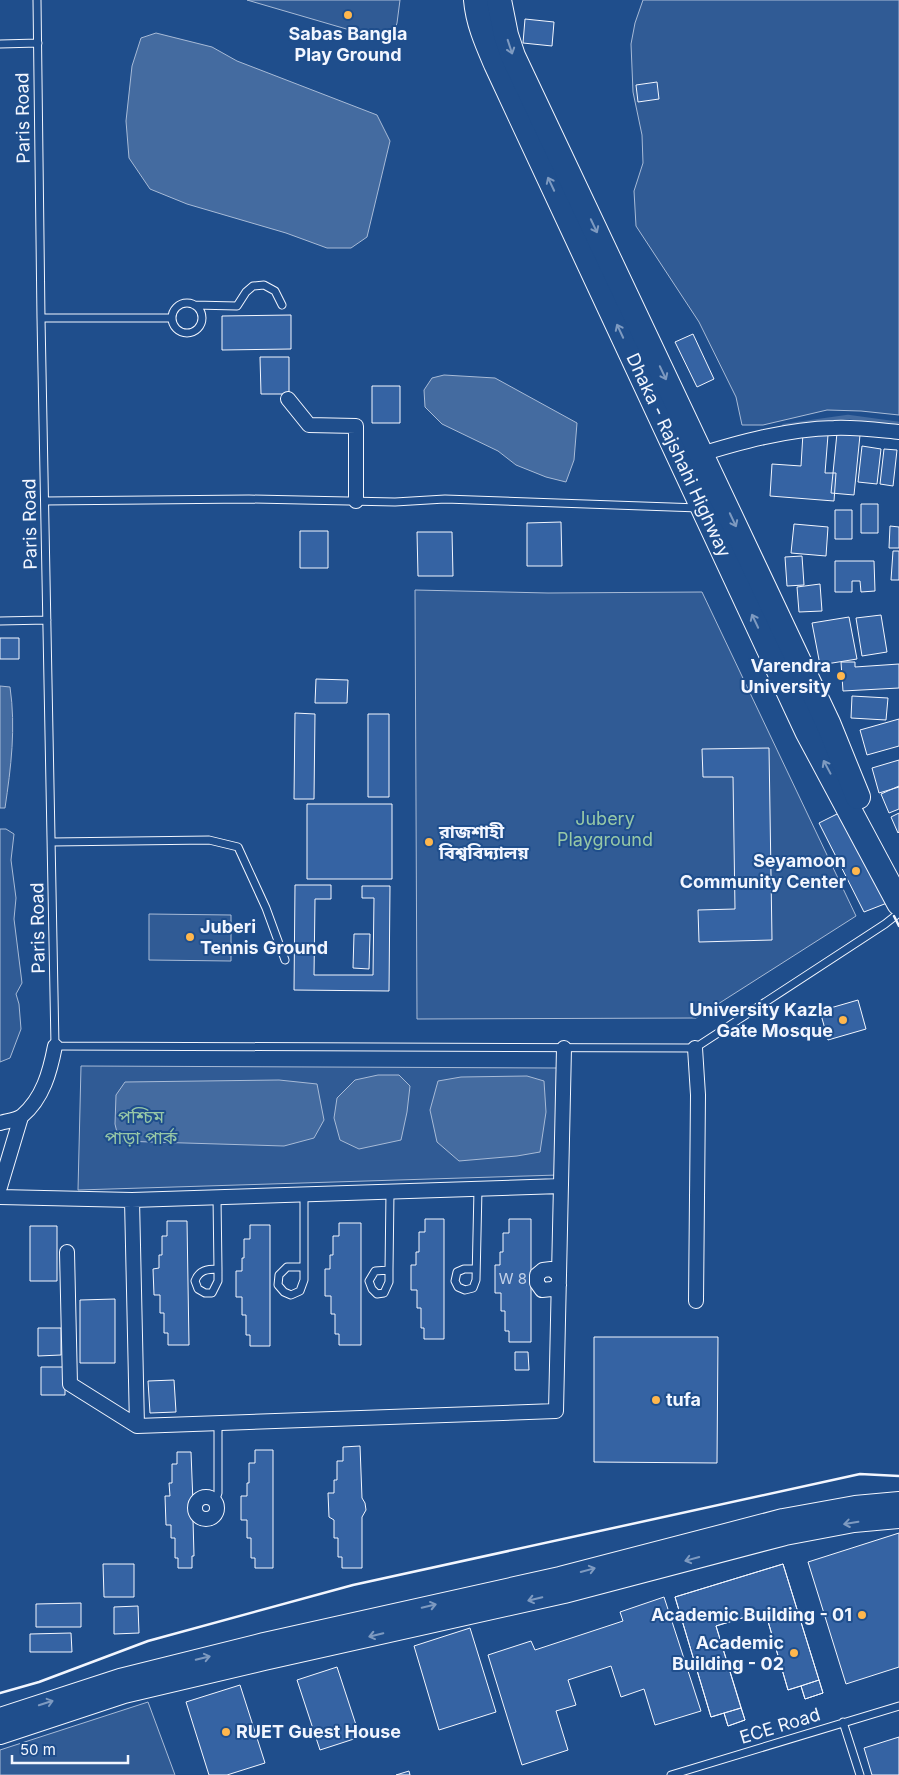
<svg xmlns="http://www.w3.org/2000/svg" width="899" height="1775" viewBox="0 0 899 1775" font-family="Inter,'Noto Sans Bengali',sans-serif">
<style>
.built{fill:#305b95;stroke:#a8bbd7}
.water{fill:#446ba0;stroke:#a8bbd7}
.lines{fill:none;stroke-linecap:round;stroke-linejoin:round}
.stream{stroke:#446ba0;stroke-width:4.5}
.building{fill:#3563a3;stroke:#f2f6ff}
.service-casing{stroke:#f2f6ff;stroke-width:9}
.minor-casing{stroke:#f2f6ff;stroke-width:16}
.secondary-casing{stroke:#f2f6ff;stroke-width:22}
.trunk-casing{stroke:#f2f6ff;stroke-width:26}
.service{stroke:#1f4e8c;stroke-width:7}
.minor{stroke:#1f4e8c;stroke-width:14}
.secondary{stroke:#1f4e8c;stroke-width:20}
.trunk{stroke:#1f4e8c;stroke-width:24}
.wall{stroke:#f2f6ff;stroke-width:2.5}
.oneway{stroke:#7e9ac0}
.poi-dot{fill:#ffb74d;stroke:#1f4e8c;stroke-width:2}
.labels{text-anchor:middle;stroke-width:4;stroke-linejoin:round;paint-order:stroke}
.number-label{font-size:15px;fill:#c3d1e8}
.poi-label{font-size:18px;font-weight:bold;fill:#f2f6ff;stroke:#1f4e8c;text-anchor:end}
.street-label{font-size:18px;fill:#f2f6ff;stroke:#1f4e8c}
.park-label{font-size:18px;fill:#97c8a6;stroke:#1f4e8c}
</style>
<rect width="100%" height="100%" fill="#1f4e8c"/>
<path class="built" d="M247,0H400L397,23L391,42Z
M643,0H899V415L861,411L827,410L763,425H742L736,397L699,322L636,226L634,191L643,163L642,135L633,92L631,44L635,23Z
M415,590L548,593L702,592L856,916L696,1018L417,1019Z
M0,829H6L14,834L11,860L16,898L14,919L22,983L16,994L19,1004L21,1029L10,1058L0,1062Z
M149,914L231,915V961L149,960Z
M81,1066L559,1068L558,1175L78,1190Z
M148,1702L175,1775H0V1750Z"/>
<path class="water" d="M156,33L212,47L237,61L377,115L390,141L367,237L351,248H327L286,233L187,204L150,189L129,158L126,121L132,66L141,38Z
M444,375L495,378L577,423L574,460L566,482L546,477L516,465L498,451L442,424L425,407L424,390L432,378Z
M0,686L10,687C16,728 11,767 5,808H0Z
M378,1075H399L410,1086L407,1112L401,1140L359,1149L340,1140L334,1118L337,1098L355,1080Z
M527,1076L544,1081L546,1112L540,1152L517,1156L459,1161L437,1142L430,1110L438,1081L461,1077Z
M279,1080L317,1084L324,1120L314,1138L284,1146L119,1141L115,1124L116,1095L125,1082Z"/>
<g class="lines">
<path class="stream" d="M784,426L848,417L899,424"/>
</g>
<path class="building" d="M525,19L554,22L552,46L523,43Z
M657,82L659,99L638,102L636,85Z
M291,315V349L222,350V316Z
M693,334L714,379L697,387L675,342Z
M260,357H289V394H261Z
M372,386H400V423H372Z
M803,433L828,435L825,473H836L834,501L770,496L772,464L801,466Z
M837,433L860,435L854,495L831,493Z
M862,446L881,449L877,484L858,482Z
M884,449L897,450L893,486L880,484Z
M861,504H878V533H861Z
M835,510H852V539H835Z
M561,522L562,566H527V523Z
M794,524L828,527L826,556L791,553Z
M890,526L899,527V548H889Z
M300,531H328V568H300Z
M417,532H452L453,576H418Z
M893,551H899V580H891Z
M802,556L804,585L787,586L785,557Z
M835,561H874L875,591L861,592L860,581H852V592H835Z
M820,584L822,611L799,612L797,587Z
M881,615L887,652L862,656L856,618Z
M849,617L857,659L820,665L812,623Z
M0,638H19V659H0Z
M841,662H855V667L899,664V688L843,691Z
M316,679L348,680L347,703H315Z
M852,696L888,698L886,720L851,718Z
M295,713L315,714L314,799H294Z
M368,714H389V797H368Z
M899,719V746L867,755L860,730Z
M769,748L772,940L699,942L698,910L735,909L733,777H703L702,749Z
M899,760V787L879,793L872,768Z
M899,786V809L889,813L881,794Z
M307,804H392V879H307Z
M841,812L887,903L864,912L819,823Z
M899,813V832L898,833L891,817Z
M295,885H331V899H315L314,975H373L374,898H362V886H390L389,991L294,990Z
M354,934H370L369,969L353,968Z
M858,1000L866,1029L828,1040L820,1011Z
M425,1219H444V1339H424V1328H421V1308H417V1290H411V1265H416V1252H419V1232H425Z
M509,1219H531V1342H509V1331H505V1311H501V1293H495V1265H500V1252H503V1233H509Z
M167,1221H187L189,1345H168V1333H164V1313H160V1295H154L153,1269L159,1268V1255H162V1236H167Z
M339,1223H361V1345H339V1334H335V1314H331V1296H325V1269H330V1255H333V1236H339Z
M250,1225H270V1346H250V1335H246V1315H242V1297H236V1271H242V1258H244V1239H250Z
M30,1226H57V1281H30Z
M115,1299V1363H80V1300Z
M38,1328H61V1355L38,1356Z
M594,1337H718L717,1463L594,1462Z
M515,1352H528L529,1370H515Z
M41,1367H65V1395H41Z
M174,1380L176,1412L150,1413L148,1381Z
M360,1446L362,1498L365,1503L366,1510L362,1517V1568H342V1557H338V1538H334V1520L329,1517L328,1493H334V1480H337V1461H343V1447Z
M255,1450H273V1568H255V1558H251V1538H247V1520H241V1496H247V1483H249V1463H255Z
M177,1452H191L193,1503H196V1519H193L194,1556H192V1568H178V1558H175V1538H171V1525H166L165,1496H170L169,1483H172V1464H177Z
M899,1533V1667L846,1684L808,1562Z
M103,1564H134V1597H104Z
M783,1564L823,1693L805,1699L801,1686L788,1690L765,1611L716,1626L745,1720L728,1726L724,1713L711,1717L675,1597Z
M783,1564L819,1680L788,1690L765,1611L716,1626L741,1708L711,1717L675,1597Z
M664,1597L701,1711L655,1725L644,1689L621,1697L611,1666L568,1680L576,1705L556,1711L568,1750L522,1765L488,1655L531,1641L535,1650L623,1621L620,1612Z
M81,1603V1627H36V1604Z
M138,1606L139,1633L114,1634V1607Z
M470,1628L496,1712L439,1730L414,1646Z
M71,1633L72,1652H30V1634Z
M337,1667L360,1737L320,1750L297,1680Z
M819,1680L823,1693L805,1699L801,1686Z
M240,1685L265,1763L227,1775H209L186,1702Z
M741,1708L745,1720L728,1726L724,1713Z
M899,1737V1775H872L864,1748Z
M409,1771L410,1775H396Z"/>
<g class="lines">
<g class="service-casing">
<path id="service" d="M37,0L41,318L55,1046L695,1048L885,924L899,913
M0,44L38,43
M172 318a15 15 0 1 1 30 0a15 15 0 1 1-30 0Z
M194,305L237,306L246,292L253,286L264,285L275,291L282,305
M41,318H172
M45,501L249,499L395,502L445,499L699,508
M0,621L47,620
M52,842L209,840L238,847L266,908L285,960
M217,1198L218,1269V1281L212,1293H205L198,1289L195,1281C199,1270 207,1269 218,1269
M304,1267H287L279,1275L278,1285L284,1292L291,1295L300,1291L304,1280V1195
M476,1269H464L457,1272L455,1281L458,1287L465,1290L473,1288L476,1280L478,1189
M389,1270L375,1271L369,1281L372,1289L377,1294L384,1293L389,1282V1270L390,1192
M215,1501L218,1493V1423
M843,1722L860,1775
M671,1775L899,1706"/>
</g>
<g class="minor-casing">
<path id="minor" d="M288,399L309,425L356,426V501
M695,456C740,442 787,429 834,428C855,427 878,430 899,432
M695,1048L698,1095L696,1301
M0,1123C7,1121 17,1120 22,1116C43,1098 50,1072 55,1046
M561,1186L132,1200L137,1426L556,1411L564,1048
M0,1187L21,1117
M0,1197L132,1200
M67,1252L70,1384L137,1426
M559,1285L552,1289L542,1290L537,1283V1275L543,1270L551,1269L559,1275
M195 1508a11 11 0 1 1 22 0a11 11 0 1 1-22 0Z"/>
</g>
<g class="secondary-casing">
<path id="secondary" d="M0,1718L120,1679L264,1643L560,1577L783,1519L855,1506L899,1502
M0,1734L124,1693L264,1660L564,1593L785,1535L854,1522L899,1518"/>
</g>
<g class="trunk-casing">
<g id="trunk">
<path id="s1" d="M476,0C478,23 487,43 496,64L807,731L899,903"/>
<path d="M499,0L506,35L513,56L828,723L858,797"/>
</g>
</g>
<use href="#service" class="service"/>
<use href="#minor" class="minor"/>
<use href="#secondary" class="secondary"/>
<use href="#trunk" class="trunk"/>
<path class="wall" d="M894,916L899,926
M0,1693L39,1682L148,1641L353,1585L860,1474L899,1476"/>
</g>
<defs><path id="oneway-shaft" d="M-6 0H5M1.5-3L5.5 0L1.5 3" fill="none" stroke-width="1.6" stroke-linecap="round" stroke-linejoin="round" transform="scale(1.25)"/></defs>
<g class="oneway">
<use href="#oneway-shaft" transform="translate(510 47) rotate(72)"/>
<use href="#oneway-shaft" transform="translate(551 184) rotate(-115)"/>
<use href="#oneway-shaft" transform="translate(594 226) rotate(65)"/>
<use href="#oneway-shaft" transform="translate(620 331) rotate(-115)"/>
<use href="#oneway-shaft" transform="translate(663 373) rotate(65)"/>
<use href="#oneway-shaft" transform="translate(733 520) rotate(65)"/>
<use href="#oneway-shaft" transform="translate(755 621) rotate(-115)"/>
<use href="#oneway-shaft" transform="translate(827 767) rotate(-118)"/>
<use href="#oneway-shaft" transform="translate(851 1523) rotate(171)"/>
<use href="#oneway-shaft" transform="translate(692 1559) rotate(165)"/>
<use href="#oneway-shaft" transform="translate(588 1570) rotate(-15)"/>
<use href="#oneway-shaft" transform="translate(535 1599) rotate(167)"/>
<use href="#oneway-shaft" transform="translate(429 1606) rotate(-13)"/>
<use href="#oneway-shaft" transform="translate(376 1635) rotate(167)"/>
<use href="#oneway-shaft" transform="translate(203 1658) rotate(-14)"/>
<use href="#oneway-shaft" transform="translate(46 1703) rotate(-18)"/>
</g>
<g class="poi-dot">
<circle cx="348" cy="15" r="5"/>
<circle cx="841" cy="676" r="5"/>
<circle cx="429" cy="842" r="5"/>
<circle cx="856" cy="871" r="5"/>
<circle cx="190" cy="937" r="5"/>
<circle cx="843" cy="1020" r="5"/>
<circle cx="656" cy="1400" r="5"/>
<circle cx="862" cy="1615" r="5"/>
<circle cx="794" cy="1653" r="5"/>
<circle cx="226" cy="1732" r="5"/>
</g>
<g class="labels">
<g class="number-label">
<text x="513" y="1284">W 8</text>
</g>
<g class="poi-label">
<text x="348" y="40" text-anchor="middle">Sabas Bangla<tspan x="348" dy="21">Play Ground</tspan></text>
<text x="831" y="672">Varendra<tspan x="831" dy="21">University</tspan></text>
<text x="439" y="838" text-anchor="start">রাজশাহী<tspan x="439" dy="21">বিশ্ববিদ্যালয়</tspan></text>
<text x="846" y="867">Seyamoon<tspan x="846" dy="21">Community Center</tspan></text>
<text x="200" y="933" text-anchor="start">Juberi<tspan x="200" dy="21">Tennis Ground</tspan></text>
<text x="833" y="1016">University Kazla<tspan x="833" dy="21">Gate Mosque</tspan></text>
<text x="666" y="1406" text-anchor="start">tufa</text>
<text x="852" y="1621">Academic Building - 01</text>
<text x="784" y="1649">Academic<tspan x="784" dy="21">Building - 02</tspan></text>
<text x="236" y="1738" text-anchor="start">RUET Guest House</text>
</g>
<g class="street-label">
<text transform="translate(23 118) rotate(-91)" y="6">Paris Road</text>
<text dy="6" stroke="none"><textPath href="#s1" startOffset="499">Dhaka - Rajshahi Highway</textPath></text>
<text transform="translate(30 524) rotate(-91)" y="6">Paris Road</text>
<text transform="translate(38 928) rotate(-91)" y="6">Paris Road</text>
<text transform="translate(780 1726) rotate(-17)" y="6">ECE Road</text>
</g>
<g class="park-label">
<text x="605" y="825">Jubery<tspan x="605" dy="21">Playground</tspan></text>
<text x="141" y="1123">পশ্চিম<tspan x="141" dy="21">পাড়া পার্ক</tspan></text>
</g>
</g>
<path d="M12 1755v8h116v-8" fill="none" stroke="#f2f6ff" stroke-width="2.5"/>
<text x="20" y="1755" font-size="15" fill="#f2f6ff" stroke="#1f4e8c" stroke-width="4" paint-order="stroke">50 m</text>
</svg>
